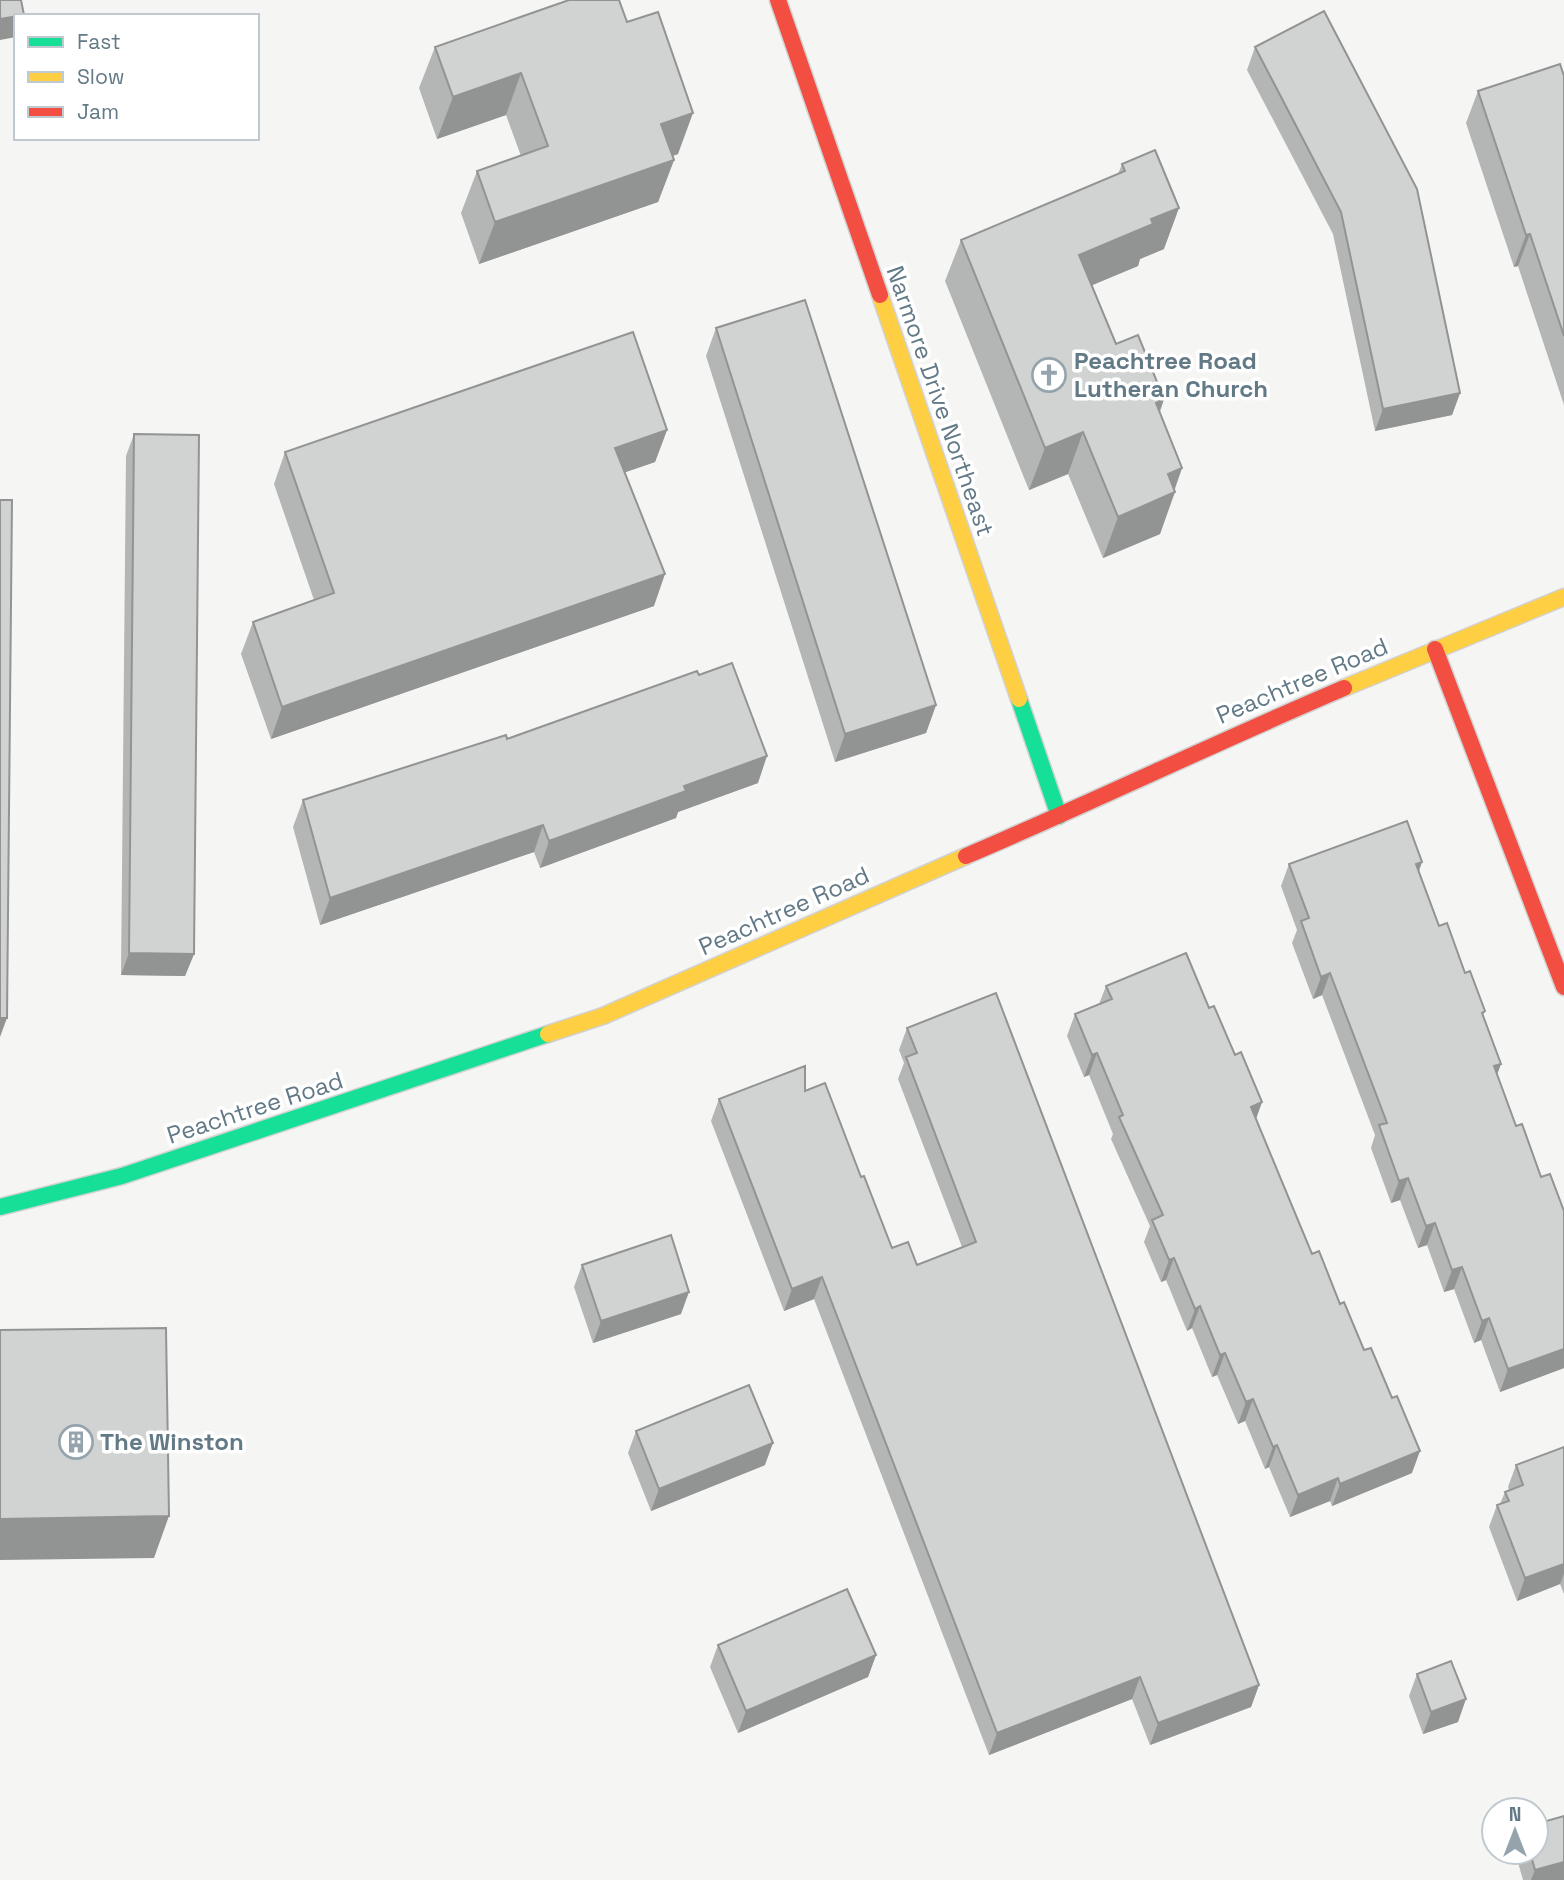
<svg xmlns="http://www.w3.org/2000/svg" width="1564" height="1880" viewBox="0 0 1564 1880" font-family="'Space Grotesk',sans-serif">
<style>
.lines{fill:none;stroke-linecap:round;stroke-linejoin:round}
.fast-casing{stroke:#d0d2d3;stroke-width:19}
.slow-casing{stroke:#d0d2d3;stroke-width:19}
.jam-casing{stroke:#d0d2d3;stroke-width:19}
.fast{stroke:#16e098;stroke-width:16}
.slow{stroke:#ffcf43;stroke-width:16}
.jam{stroke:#f24e42;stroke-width:16}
.wall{fill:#b4b5b5}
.shaded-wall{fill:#929393}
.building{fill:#d1d2d2;stroke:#929393;stroke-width:2}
.labels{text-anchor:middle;stroke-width:7;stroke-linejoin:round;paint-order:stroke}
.poi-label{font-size:24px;font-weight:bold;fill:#627986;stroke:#fff;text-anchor:start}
.street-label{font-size:24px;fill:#627986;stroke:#fff}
</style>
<rect width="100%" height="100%" fill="#f5f5f3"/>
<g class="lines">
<g class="fast-casing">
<path id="fast" d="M1019,699L1059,816
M0,1207L122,1176L548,1034"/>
</g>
<g class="slow-casing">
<path id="slow" d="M880,295L1019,699
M1344,688L1564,597
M548,1034L603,1016L966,856"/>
</g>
<g class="jam-casing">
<path id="jam" d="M778,0L880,295
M1435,649L1564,987
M966,856C1093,802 1217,742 1344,688"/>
</g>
<use href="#fast" class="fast"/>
<use href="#slow" class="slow"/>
<use href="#jam" class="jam"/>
</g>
<path class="wall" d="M627,22L678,154L672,156L674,160L658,202L479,264L461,213L477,171L521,156L506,115L437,139L419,88L435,47Z
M1255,47L1460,393L1452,415L1375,431L1333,234L1247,70Z
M1564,76V405L1518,266L1514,267L1466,123L1478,91Z
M1122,164L1164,249L1140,259L1138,266L1092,285L1116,344L1164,399L1160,412L1182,468L1160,534L1103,558L1068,474L1029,490L945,281L961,240L1118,174Z
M716,328L936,705L926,733L835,762L706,356Z
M667,430L655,462L625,472L654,606L271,739L241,654L253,622L314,600L274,484L285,452Z
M134,434L194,954L185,976L121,975L126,456Z
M507,739L758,783L678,812L676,818L540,868L534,852L320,925L293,827L303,800Z
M1422,862L1419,871L1439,926L1465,973L1485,1011L1483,1016L1564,1368L1500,1392L1481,1340L1474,1343L1454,1289L1444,1292L1427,1245L1418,1248L1400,1200L1391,1203L1371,1148L1375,1135L1322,995L1313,999L1292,943L1297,930L1281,886L1289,864Z
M1106,986L1209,1008L1262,1102L1256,1119L1312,1254L1412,1473L1332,1506L1330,1501L1290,1517L1269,1467L1265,1469L1245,1421L1238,1424L1217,1375L1212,1377L1192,1328L1187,1331L1166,1280L1161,1282L1144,1242L1150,1226L1111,1139L1113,1134L1089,1075L1084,1077L1067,1036L1075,1014L1099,1004Z
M907,1028L1259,1685L1251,1707L1150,1745L1132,1699L989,1755L814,1299L784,1311L711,1121L719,1099L805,1091L861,1177L892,1248L917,1265L962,1247L898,1079L904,1063L899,1050Z
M582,1265L681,1314L593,1343L574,1287Z
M636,1431L765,1465L651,1511L628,1453Z
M1564,1447V1594L1560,1584L1517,1601L1489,1527L1497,1505L1500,1504L1505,1492L1509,1490L1508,1487L1516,1465Z
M718,1645L876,1655L868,1677L738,1733L710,1667Z
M1417,1674L1458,1722L1423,1734L1409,1696Z
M1515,1852H1536L1564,1880H1523Z"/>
<path class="shaded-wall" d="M16,16V37L0,40V19Z
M521,73L506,115L437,139L453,97Z
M693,113L678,154L646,165L661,124Z
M674,160L658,202L479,264L495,222Z
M1179,208L1164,249L1140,259L1138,266L1064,297L1079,255L1151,219Z
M1530,234L1518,266L1514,267L1526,235Z
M1460,393L1452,415L1375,431L1383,409Z
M1164,399L1149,441L1156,403Z
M667,430L655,462L603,480L615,448Z
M1083,432L1068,474L1029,490L1045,448Z
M1182,468L1173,493L1175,492L1160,534L1103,558L1118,517L1168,474Z
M665,574L654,606L271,739L282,707Z
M936,705L926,733L835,762L845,734Z
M767,756L758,783L678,812L676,818L540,868L549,841L684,786Z
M543,825L534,852L320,925L330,898Z
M1422,862L1414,884L1416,864Z
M129,953L194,954L185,976L121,975Z
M1330,973L1322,995L1313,999L1321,977Z
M0,1018H7L0,1037Z
M1097,1053L1089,1075L1084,1077L1092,1055Z
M1501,1064L1493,1086L1494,1066Z
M1262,1102L1254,1124L1251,1107Z
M1408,1178L1400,1200L1391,1203L1399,1181Z
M1435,1223L1427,1245L1418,1248L1426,1226Z
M1174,1258L1166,1280L1161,1282L1169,1260Z
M1462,1267L1454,1289L1444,1292L1452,1270Z
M822,1277L814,1299L784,1311L792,1289Z
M689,1292L681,1314L593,1343L601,1321Z
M1200,1306L1192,1328L1187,1331L1195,1309Z
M1489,1318L1481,1340L1474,1343L1482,1321Z
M1564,1349V1368L1500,1392L1508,1369Z
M1225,1353L1217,1375L1212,1377L1220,1355Z
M1253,1399L1245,1421L1238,1424L1246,1402Z
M773,1443L765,1465L651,1511L659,1489Z
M1277,1445L1269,1467L1265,1469L1273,1447Z
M1420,1451L1412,1473L1332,1506L1340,1484Z
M1338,1478L1330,1501L1290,1517L1298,1495Z
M169,1516L154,1558L0,1560V1519Z
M1564,1564V1574L1560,1584L1517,1601L1525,1578Z
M876,1655L868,1677L738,1733L746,1711Z
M1140,1677L1132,1699L989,1755L997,1733Z
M1259,1685L1251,1707L1150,1745L1158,1723Z
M1466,1699L1458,1722L1423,1734L1431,1712Z
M1564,1862V1880H1531L1535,1870Z"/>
<path class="building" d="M0,0H21L24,15L0,19Z
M569,0H619L627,22L658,12L693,113L661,124L674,160L495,222L477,171L548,146L521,73L453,97L435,47Z
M1324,11L1417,189L1460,393L1383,409L1341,212L1255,47Z
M1560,64L1564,76V336L1530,234L1526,235L1478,91Z
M1155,150L1179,208L1151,219L1153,224L1079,255L1116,344L1138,335L1164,399L1156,403L1182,468L1168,474L1175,492L1118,517L1083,432L1045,448L961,240L1125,171L1122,164Z
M805,300L936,705L845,734L716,328Z
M633,332L667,430L615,448L665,574L282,707L253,622L334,593L285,452Z
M134,434L199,435L194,954L129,953Z
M0,500H12L7,1018H0Z
M732,663L767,756L684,786L686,791L549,841L543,825L330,898L303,800L506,735L507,739L697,671L699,675Z
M1407,821L1422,862L1416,864L1439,926L1447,923L1465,973L1470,971L1485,1011L1482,1013L1501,1064L1494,1066L1516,1126L1522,1124L1541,1177L1550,1174L1564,1211V1349L1508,1369L1489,1318L1482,1321L1462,1267L1452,1270L1435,1223L1426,1226L1408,1178L1399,1181L1379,1125L1387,1123L1330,973L1321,977L1301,921L1309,918L1289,864Z
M1186,953L1209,1008L1214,1006L1235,1055L1241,1052L1262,1102L1251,1107L1312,1254L1319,1251L1340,1304L1344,1302L1364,1350L1371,1348L1392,1398L1397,1396L1420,1451L1340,1484L1338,1478L1298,1495L1277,1445L1273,1447L1253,1399L1246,1402L1225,1353L1220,1355L1200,1306L1195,1309L1174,1258L1169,1260L1152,1220L1163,1215L1119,1117L1123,1115L1097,1053L1092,1055L1075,1014L1112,999L1106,986Z
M996,993L1259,1685L1158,1723L1140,1677L997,1733L822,1277L792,1289L719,1099L805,1066V1091L825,1083L861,1177L864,1176L892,1248L908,1242L917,1265L976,1242L906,1057L917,1053L907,1028Z
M671,1235L689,1292L601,1321L582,1265Z
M166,1328L169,1516L0,1519V1330Z
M749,1385L773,1443L659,1489L636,1431Z
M1564,1447V1564L1525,1578L1497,1505L1509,1501L1505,1492L1523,1485L1516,1465Z
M847,1589L876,1655L746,1711L718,1645Z
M1451,1661L1466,1699L1431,1712L1417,1674Z
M1564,1816V1862L1535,1870L1530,1852H1536V1824Z"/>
<defs>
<g id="church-ring" transform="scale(1.75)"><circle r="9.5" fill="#fff" stroke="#95a4ac" stroke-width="1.5"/><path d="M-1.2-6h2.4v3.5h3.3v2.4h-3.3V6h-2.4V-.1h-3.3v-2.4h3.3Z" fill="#95a4ac"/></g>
<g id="building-ring" transform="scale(1.75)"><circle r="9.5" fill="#fff" stroke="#95a4ac" stroke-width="1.5"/><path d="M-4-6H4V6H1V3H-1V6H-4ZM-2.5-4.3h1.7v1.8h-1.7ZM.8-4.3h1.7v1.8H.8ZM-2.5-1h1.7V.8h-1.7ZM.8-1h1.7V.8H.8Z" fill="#95a4ac"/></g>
</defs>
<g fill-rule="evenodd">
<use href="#church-ring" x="1049" y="375"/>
<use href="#building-ring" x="76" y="1442"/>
</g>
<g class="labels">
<g class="poi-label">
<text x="1074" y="369">Peachtree Road<tspan x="1074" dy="28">Lutheran Church</tspan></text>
<text x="100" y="1450">The Winston</text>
</g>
<g class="street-label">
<text transform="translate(940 401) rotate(71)" y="8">Narmore Drive Northeast</text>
<text transform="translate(1302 681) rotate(-23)" y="8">Peachtree Road</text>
<text transform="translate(784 911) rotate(-24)" y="8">Peachtree Road</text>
<text transform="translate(255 1108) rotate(-18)" y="8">Peachtree Road</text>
</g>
</g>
<rect x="14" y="14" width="245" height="126" fill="#ffffff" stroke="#c0c9cf" stroke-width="2"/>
<rect x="28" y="37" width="35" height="10" fill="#16e098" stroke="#c0c9cf" stroke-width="2"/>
<text x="77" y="49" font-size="21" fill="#627986">Fast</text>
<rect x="28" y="72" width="35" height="10" fill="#ffcf43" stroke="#c0c9cf" stroke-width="2"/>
<text x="77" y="84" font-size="21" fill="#627986">Slow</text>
<rect x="28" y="107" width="35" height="10" fill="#f24e42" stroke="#c0c9cf" stroke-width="2"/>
<text x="77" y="119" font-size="21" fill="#627986">Jam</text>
<g transform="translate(1515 1831)"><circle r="33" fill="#ffffff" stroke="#c0c9cf" stroke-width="2"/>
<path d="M0-5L12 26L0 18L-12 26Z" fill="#95a4ac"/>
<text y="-10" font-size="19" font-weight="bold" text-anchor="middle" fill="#627986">N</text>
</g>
</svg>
